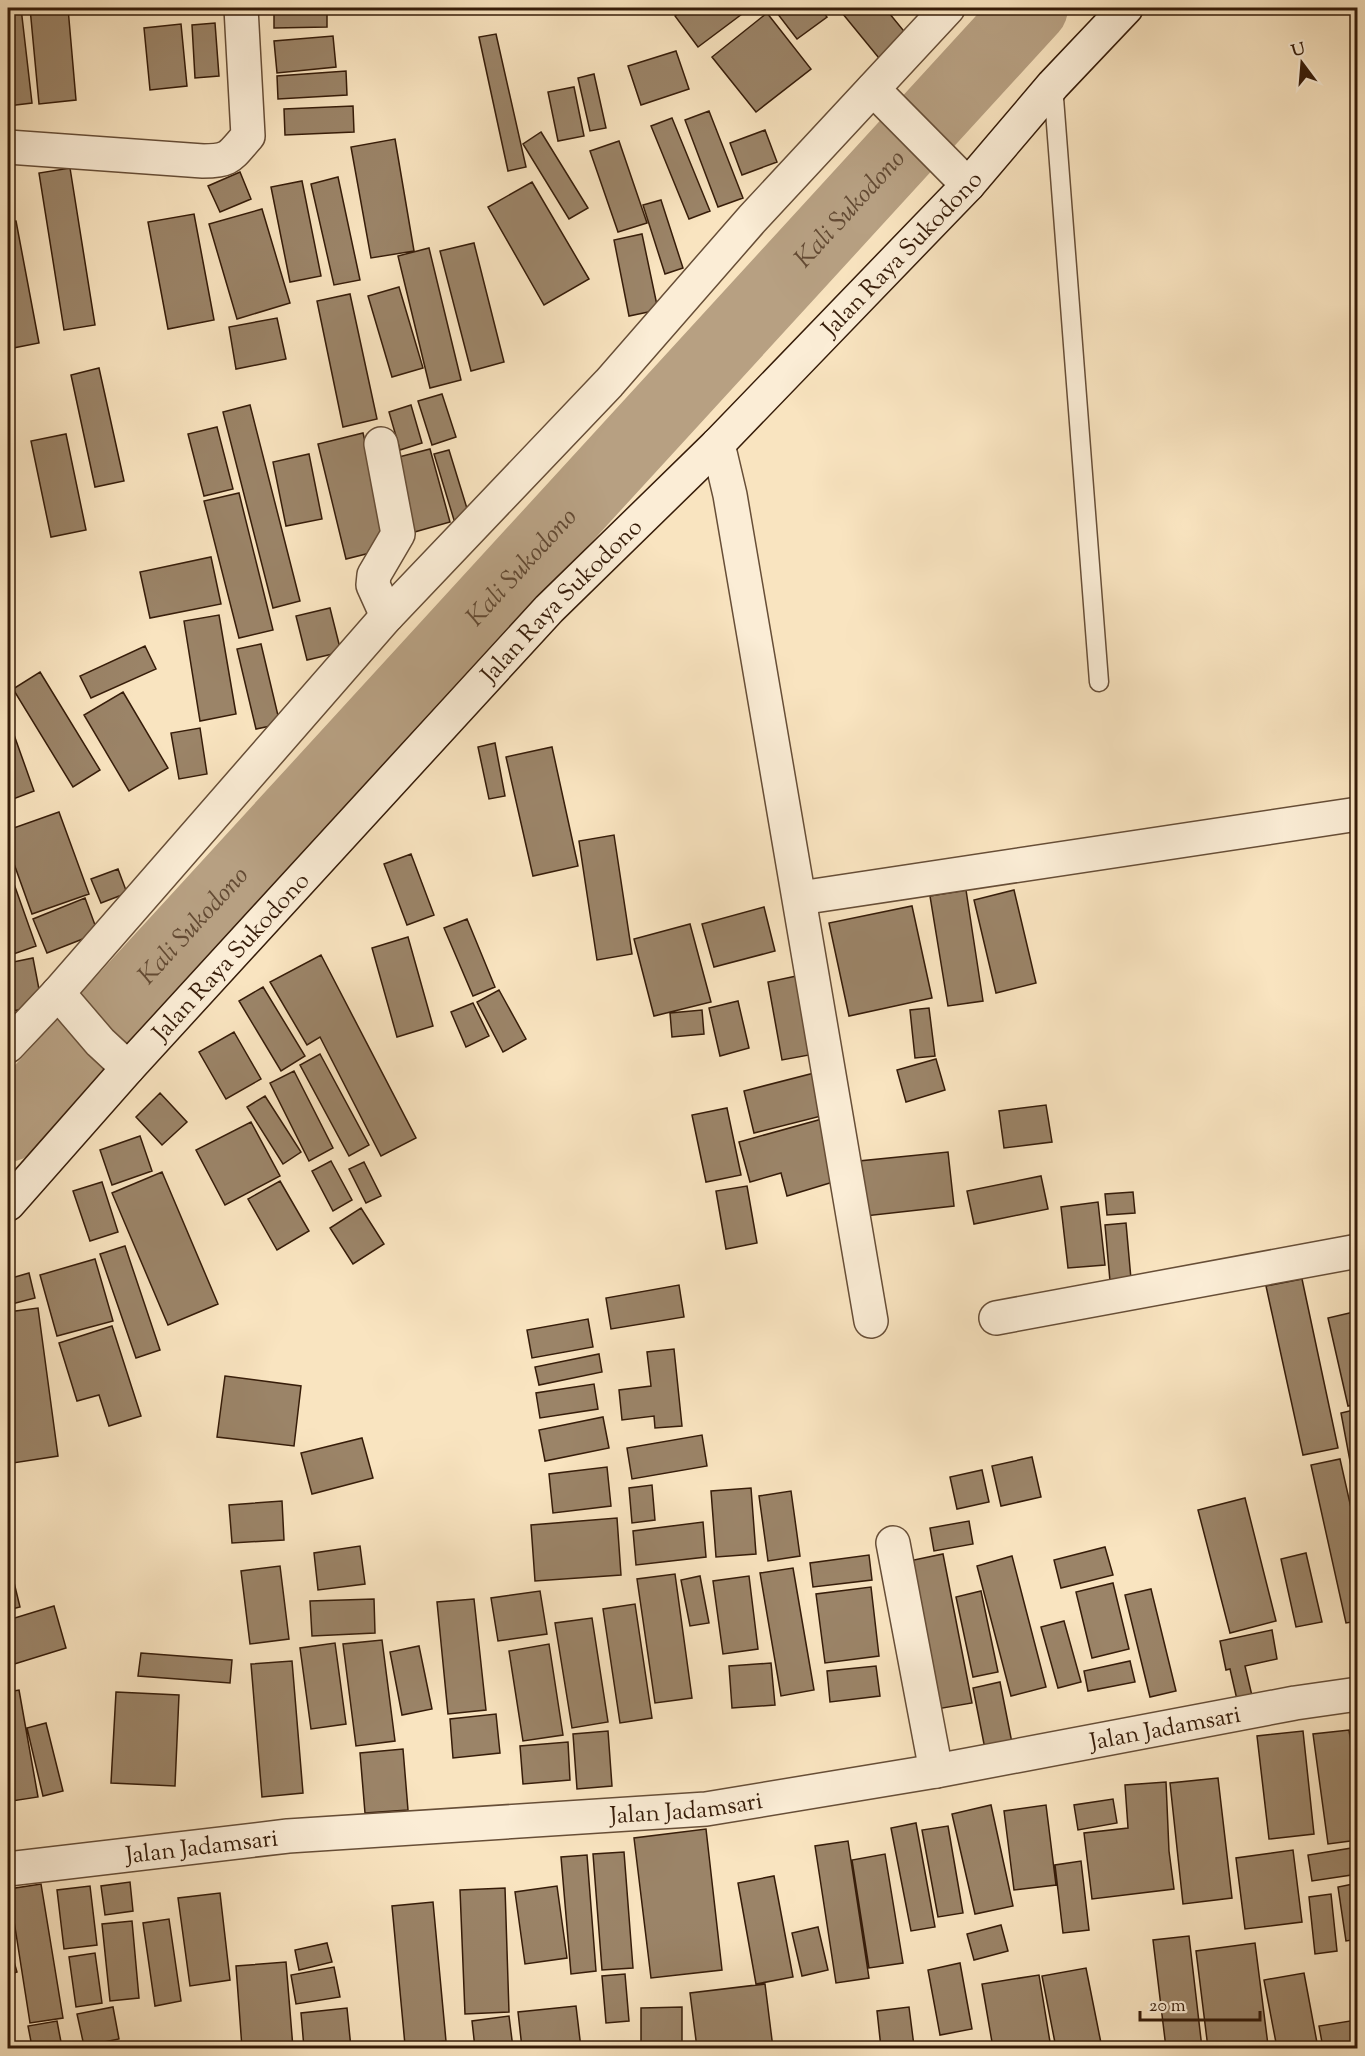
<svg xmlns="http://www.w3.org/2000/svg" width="1365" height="2056" viewBox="0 0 1365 2056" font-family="'Sorts Mill Goudy',serif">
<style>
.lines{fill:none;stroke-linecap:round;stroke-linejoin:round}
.river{stroke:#b7a082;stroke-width:72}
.building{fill:#9b8468;stroke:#361c09;stroke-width:1.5}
.lane-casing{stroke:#674e37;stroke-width:21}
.street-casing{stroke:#674e37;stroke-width:36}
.secondary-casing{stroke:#361c09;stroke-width:36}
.lane{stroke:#fbedd6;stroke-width:18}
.street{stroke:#fbedd6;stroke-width:33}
.secondary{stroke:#fbedd6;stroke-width:33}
.labels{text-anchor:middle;stroke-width:4.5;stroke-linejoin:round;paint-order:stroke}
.street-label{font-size:24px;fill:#361c09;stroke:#fbedd6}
.water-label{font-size:26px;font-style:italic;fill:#634a33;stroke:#fbedd6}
</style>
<rect width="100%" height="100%" fill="#f9e4c0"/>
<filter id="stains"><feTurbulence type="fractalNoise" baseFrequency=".00333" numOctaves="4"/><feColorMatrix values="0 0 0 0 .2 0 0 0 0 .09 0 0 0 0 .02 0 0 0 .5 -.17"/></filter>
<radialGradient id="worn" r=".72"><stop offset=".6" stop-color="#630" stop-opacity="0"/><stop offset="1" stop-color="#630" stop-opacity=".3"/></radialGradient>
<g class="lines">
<path class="river" id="s1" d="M8,1126L1032,8"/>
</g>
<path class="building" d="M8,8H21L32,103L8,106Z
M30,8H68L76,100L39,104Z
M274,8H327V27L274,28Z
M686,8H750L698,47L675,16Z
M785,8H820L827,17L797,39L777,13Z
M838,8H885L912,41L883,63Z
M767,13L811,69L756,112L712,57Z
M215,23L219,76L195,78L192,25Z
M181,24L187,86L150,90L144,28Z
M496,34L526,167L508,171L479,37Z
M333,36L336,67L277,73L274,41Z
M676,51L689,89L641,105L628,66Z
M346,71L347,95L278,99L277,76Z
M594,74L606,128L590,131L578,78Z
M574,87L584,136L558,141L548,92Z
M353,106L354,132L285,135L284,109Z
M709,111L743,198L718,207L685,120Z
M672,118L710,211L689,219L651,126Z
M765,130L777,162L742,175L730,143Z
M541,132L588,208L569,219L523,144Z
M395,139L414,251L371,258L351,147Z
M619,141L647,223L618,232L590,151Z
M70,168L95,325L64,330L39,173Z
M240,172L251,199L220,212L208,186Z
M338,177L360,280L334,285L311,184Z
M302,181L321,276L290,282L271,187Z
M532,182L589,279L544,305L488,207Z
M661,200L683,268L665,274L643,205Z
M262,209L290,303L237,319L209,224Z
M194,214L214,320L168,329L148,222Z
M16,221L39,343L8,349V222Z
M642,234L658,310L629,316L614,240Z
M474,243L504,362L471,371L440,251Z
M429,248L461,380L430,388L398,256Z
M399,287L423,368L392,377L368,296Z
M350,294L377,419L343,427L317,301Z
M277,318L286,359L236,369L229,327Z
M99,368L124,481L95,487L71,375Z
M442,394L456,437L432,445L418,401Z
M250,405L300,601L273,608L223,412Z
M411,405L422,443L400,450L389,412Z
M217,427L233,489L204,496L188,434Z
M363,433L390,548L346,559L318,444Z
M66,434L86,530L51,537L31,441Z
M430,449L450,522L411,533L391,459Z
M449,450L469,515L454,520L434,454Z
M309,454L322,519L286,526L273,462Z
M239,493L273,630L239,638L204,501Z
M211,557L221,604L150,618L140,572Z
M330,608L341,652L307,660L296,616Z
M219,615L236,714L200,721L184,621Z
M261,644L280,724L256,729L237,649Z
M145,646L156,669L91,698L80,676Z
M40,672L100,770L73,787L13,689Z
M123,692L168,768L129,791L84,715Z
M8,718L34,791L8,801Z
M200,728L207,774L179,779L171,733Z
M495,743L505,796L489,799L478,747Z
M552,747L578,866L533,876L506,757Z
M59,812L89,894L32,914L8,847V830Z
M614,835L632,954L597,960L579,841Z
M411,854L434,915L407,925L384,864Z
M8,867L36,946L8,956Z
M118,869L127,893L101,903L91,879Z
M966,890L983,1001L948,1006L930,896Z
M1014,890L1036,983L996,993L974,900Z
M85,898L98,933L47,953L33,919Z
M912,906L932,998L849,1016L829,923Z
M764,907L775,951L714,967L702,924Z
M467,919L495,987L473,996L444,928Z
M690,924L711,1002L654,1016L634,939Z
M408,937L433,1026L397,1037L372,948Z
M321,955L416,1138L381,1156L320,1037L307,1045L270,982Z
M33,958L42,1005L8,1012V963Z
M806,974L820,1053L782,1060L768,982Z
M263,987L305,1056L281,1071L239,1001Z
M499,990L526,1039L503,1052L477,1002Z
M738,1001L749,1048L720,1056L709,1008Z
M473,1003L489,1036L466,1047L451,1012Z
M929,1008L935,1056L915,1058L910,1010Z
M702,1010L704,1034L672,1037L670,1013Z
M234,1032L261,1079L226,1099L199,1052Z
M320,1054L369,1145L349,1156L300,1065Z
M936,1059L945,1090L906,1102L897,1070Z
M294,1071L333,1148L309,1161L270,1083Z
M822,1071L833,1113L754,1133L744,1091Z
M160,1093L187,1122L162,1145L136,1117Z
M265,1096L301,1152L283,1164L247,1107Z
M1046,1105L1052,1142L1004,1148L999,1111Z
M727,1108L741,1175L706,1182L692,1115Z
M822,1119L843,1179L787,1196L781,1173L750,1182L739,1142Z
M251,1122L280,1176L225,1205L196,1150Z
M140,1136L152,1171L112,1185L100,1150Z
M948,1152L954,1206L865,1216L859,1161Z
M331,1161L352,1200L333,1211L312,1171Z
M364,1162L381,1196L366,1203L349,1169Z
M162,1172L218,1304L168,1325L112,1193Z
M1041,1176L1048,1209L974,1224L967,1191Z
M280,1181L309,1231L277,1250L248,1199Z
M102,1182L118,1232L90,1241L73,1191Z
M747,1186L757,1243L726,1249L716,1191Z
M1133,1192L1135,1213L1107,1215L1105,1194Z
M1098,1202L1105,1265L1068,1268L1061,1207Z
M361,1208L384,1244L353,1264L330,1228Z
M1126,1223L1131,1279L1110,1281L1105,1225Z
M125,1246L160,1350L136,1358L100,1254Z
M95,1259L113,1321L57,1336L40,1275Z
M29,1273L35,1298L8,1305V1279Z
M1302,1279L1338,1448L1303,1455L1266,1286Z
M679,1285L684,1317L611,1329L606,1298Z
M38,1308L58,1456L13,1463L8,1421V1312Z
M1358,1311V1404L1348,1406L1328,1318Z
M588,1319L593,1347L532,1358L527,1330Z
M112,1326L141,1416L109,1426L99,1395L77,1401L59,1343Z
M674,1349L682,1426L655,1428L654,1416L622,1420L619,1390L651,1386L647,1352Z
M599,1354L602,1372L539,1385L535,1367Z
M225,1376L301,1386L294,1446L217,1437Z
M594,1384L598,1409L540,1418L536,1393Z
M1358,1409V1471L1352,1472L1341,1413Z
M603,1417L609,1448L545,1461L539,1430Z
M702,1435L707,1466L632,1479L627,1448Z
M362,1438L373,1478L312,1494L301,1453Z
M1032,1457L1041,1497L1001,1506L992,1466Z
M1340,1459L1358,1539V1621L1346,1623L1311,1465Z
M607,1467L611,1506L553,1513L549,1474Z
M982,1470L989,1502L957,1509L950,1477Z
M652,1485L655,1520L632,1523L629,1488Z
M751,1488L756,1554L716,1557L711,1491Z
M791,1491L800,1556L768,1561L759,1496Z
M1245,1498L1276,1621L1230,1633L1198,1510Z
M282,1501L284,1540L232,1543L229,1505Z
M617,1518L621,1575L535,1581L531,1525Z
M969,1521L973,1544L934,1551L930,1528Z
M703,1522L706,1557L636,1565L633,1531Z
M360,1546L365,1584L318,1590L314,1553Z
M1105,1547L1113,1575L1061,1588L1054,1560Z
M1306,1553L1322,1622L1296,1627L1281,1559Z
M943,1554L972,1703L937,1709L909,1561Z
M869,1555L872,1580L813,1587L810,1563Z
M1012,1556L1046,1687L1011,1696L977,1566Z
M8,1558L20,1607L8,1610Z
M280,1566L289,1639L250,1644L241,1571Z
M793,1568L814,1690L781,1696L760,1573Z
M675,1574L692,1698L655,1703L637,1579Z
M700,1576L709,1623L690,1626L681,1580Z
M749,1576L758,1649L723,1654L713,1581Z
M1113,1583L1129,1649L1092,1658L1076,1592Z
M871,1587L879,1656L825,1663L816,1594Z
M1151,1589L1176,1691L1150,1697L1125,1595Z
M540,1591L547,1634L498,1641L491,1598Z
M981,1591L998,1672L973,1677L956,1597Z
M374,1599L375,1633L312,1636L310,1601Z
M474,1599L486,1710L448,1714L437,1602Z
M635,1604L652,1718L620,1723L603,1609Z
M54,1606L66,1648L8,1666V1620Z
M592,1618L608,1722L572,1728L555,1623Z
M1064,1621L1081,1682L1058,1688L1041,1627Z
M1272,1630L1277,1659L1245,1666L1253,1700L1238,1704L1230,1669L1226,1670L1220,1641Z
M382,1640L395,1741L356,1746L343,1644Z
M335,1643L346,1724L311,1729L300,1648Z
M549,1644L563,1735L523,1741L509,1651Z
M419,1646L432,1709L402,1715L390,1652Z
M141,1653L232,1660L230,1683L138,1676Z
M292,1661L303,1793L262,1797L251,1664Z
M1130,1661L1135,1682L1088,1691L1084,1671Z
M771,1663L775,1705L732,1708L729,1666Z
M876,1666L880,1696L830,1702L827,1671Z
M1000,1682L1012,1743L985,1749L973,1688Z
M19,1690L38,1797L12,1801L8,1774V1692Z
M116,1692L179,1695L175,1786L111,1783Z
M496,1714L500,1753L453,1758L450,1719Z
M46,1723L63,1791L43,1796L27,1728Z
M1349,1730L1358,1790V1840L1328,1844L1313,1734Z
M608,1731L612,1786L577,1789L573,1734Z
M1303,1731L1314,1834L1269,1839L1257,1736Z
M568,1742L570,1780L523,1784L520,1746Z
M403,1749L408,1810L365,1813L360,1753Z
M1218,1778L1232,1898L1183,1904L1170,1783Z
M1166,1782L1169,1851L1174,1889L1092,1899L1084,1833L1128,1828L1125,1785Z
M1113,1799L1117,1823L1078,1830L1074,1805Z
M991,1805L1013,1906L975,1914L952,1814Z
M1046,1805L1056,1885L1014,1890L1004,1811Z
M916,1823L935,1927L911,1931L891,1828Z
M948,1826L963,1913L938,1917L922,1830Z
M706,1829L722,1970L651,1978L634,1838Z
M848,1841L869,1978L836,1983L815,1846Z
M1358,1847V1874L1312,1881L1308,1855Z
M1293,1850L1302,1922L1245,1929L1236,1858Z
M624,1852L633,1968L602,1970L593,1854Z
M885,1854L903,1963L869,1968L852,1860Z
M587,1855L596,1971L571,1974L561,1857Z
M1081,1861L1089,1930L1063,1933L1055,1865Z
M774,1876L793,1977L756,1984L738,1883Z
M130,1882L133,1911L105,1915L101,1886Z
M1358,1883V1939L1346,1941L1338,1887Z
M41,1884L63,2018L30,2023L9,1889Z
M90,1886L97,1945L64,1949L57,1890Z
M557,1886L567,1958L525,1964L515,1892Z
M505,1888L509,2012L465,2014L460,1890Z
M220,1893L230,1980L190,1986L178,1898Z
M1331,1894L1337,1951L1315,1954L1309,1897Z
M433,1902L446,2041L405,2045L392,1906Z
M169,1919L181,2001L155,2006L143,1923Z
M132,1921L139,1998L110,2001L102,1924Z
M1001,1925L1008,1951L974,1960L967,1934Z
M818,1927L828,1970L802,1976L792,1933Z
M1189,1936L1202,2048H1166L1153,1940Z
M8,1941L17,1972L8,1975Z
M327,1943L332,1962L299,1970L295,1950Z
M1255,1943L1268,2045L1243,2048H1208L1196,1951Z
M95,1953L102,2003L76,2007L69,1957Z
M286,1962L293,2048H242L236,1966Z
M960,1963L972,2029L940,2035L928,1970Z
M334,1967L340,1997L296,2004L291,1975Z
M1086,1968L1102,2048H1056L1042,1976Z
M1304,1973L1318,2048H1277L1264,1980Z
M625,1974L629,2021L606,2023L602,1976Z
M1039,1975L1051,2048H993L982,1984Z
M765,1984L773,2048H697L690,1993Z
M576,2006L581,2048H522L518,2012Z
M113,2007L119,2039L84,2046L77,2014Z
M682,2007V2048H641V2008Z
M909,2007L914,2046L881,2048L877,2011Z
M347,2008L351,2048H304L301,2013Z
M509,2016L513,2048H475L472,2021Z
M1356,2020L1358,2048H1323L1319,2026Z
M57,2021L61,2042L32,2047L28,2026Z
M8,2024H11L15,2048H8Z"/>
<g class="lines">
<g class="lane-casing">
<path id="lane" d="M1053,85L1099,682"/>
</g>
<g class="street-casing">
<g id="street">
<path d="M873,89L968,185"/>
<path d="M8,147L203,161C231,161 230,156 248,136L241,8"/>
<path d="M381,444L398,534L374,575L373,585L387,616"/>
<path d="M718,444L730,495L871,1321"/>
<path d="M800,898L1358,814"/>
<path d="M58,993L100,1042L128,1068"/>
<path d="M8,1046L58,993L387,616L609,383L752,219L948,8"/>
<path d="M996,1318L1358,1251"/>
<path d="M893,1543L936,1771"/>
<path id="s2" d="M8,1869L288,1836L706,1809L936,1771L1295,1703L1358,1694"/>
</g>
</g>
<g class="secondary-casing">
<g id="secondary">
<path id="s3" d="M8,1204L128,1068L549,609L718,444L968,185L1053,85L1126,8"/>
</g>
</g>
<use href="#lane" class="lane"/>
<use href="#street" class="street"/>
<use href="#secondary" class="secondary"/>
</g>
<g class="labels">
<g class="street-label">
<text dy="8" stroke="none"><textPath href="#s3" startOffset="1305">Jalan Raya Sukodono</textPath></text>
<text dy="8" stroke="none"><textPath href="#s3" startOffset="819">Jalan Raya Sukodono</textPath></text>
<text dy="8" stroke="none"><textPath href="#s3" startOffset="333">Jalan Raya Sukodono</textPath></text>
<text dy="8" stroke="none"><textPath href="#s2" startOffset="1167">Jalan Jadamsari</textPath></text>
<text dy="8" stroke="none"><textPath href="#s2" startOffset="681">Jalan Jadamsari</textPath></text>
<text dy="8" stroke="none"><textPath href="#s2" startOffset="195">Jalan Jadamsari</textPath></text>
</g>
<g class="water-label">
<text dy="9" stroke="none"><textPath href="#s1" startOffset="1245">Kali Sukodono</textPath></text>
<text dy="9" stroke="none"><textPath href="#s1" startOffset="759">Kali Sukodono</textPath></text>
<text dy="9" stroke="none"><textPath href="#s1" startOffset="273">Kali Sukodono</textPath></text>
</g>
</g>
<rect width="1365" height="2056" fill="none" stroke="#f9e4c0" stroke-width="30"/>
<rect x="9" y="9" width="1347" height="2038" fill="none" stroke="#361c09" stroke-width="3"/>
<rect x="15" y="15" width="1335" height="2026" fill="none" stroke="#361c09" stroke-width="1.5"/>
<g transform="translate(1302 63) rotate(344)" stroke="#fbedd6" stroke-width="4.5" paint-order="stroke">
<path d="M0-4.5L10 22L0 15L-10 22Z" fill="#361c09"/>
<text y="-9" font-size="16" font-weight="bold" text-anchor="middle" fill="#361c09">U</text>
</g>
<path d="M1140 2011v9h120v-9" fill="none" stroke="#361c09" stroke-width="3"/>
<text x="1149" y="2011" font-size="18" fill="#361c09" stroke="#fbedd6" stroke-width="4.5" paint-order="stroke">20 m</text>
<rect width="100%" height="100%" filter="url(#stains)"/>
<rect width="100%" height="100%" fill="url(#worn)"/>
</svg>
